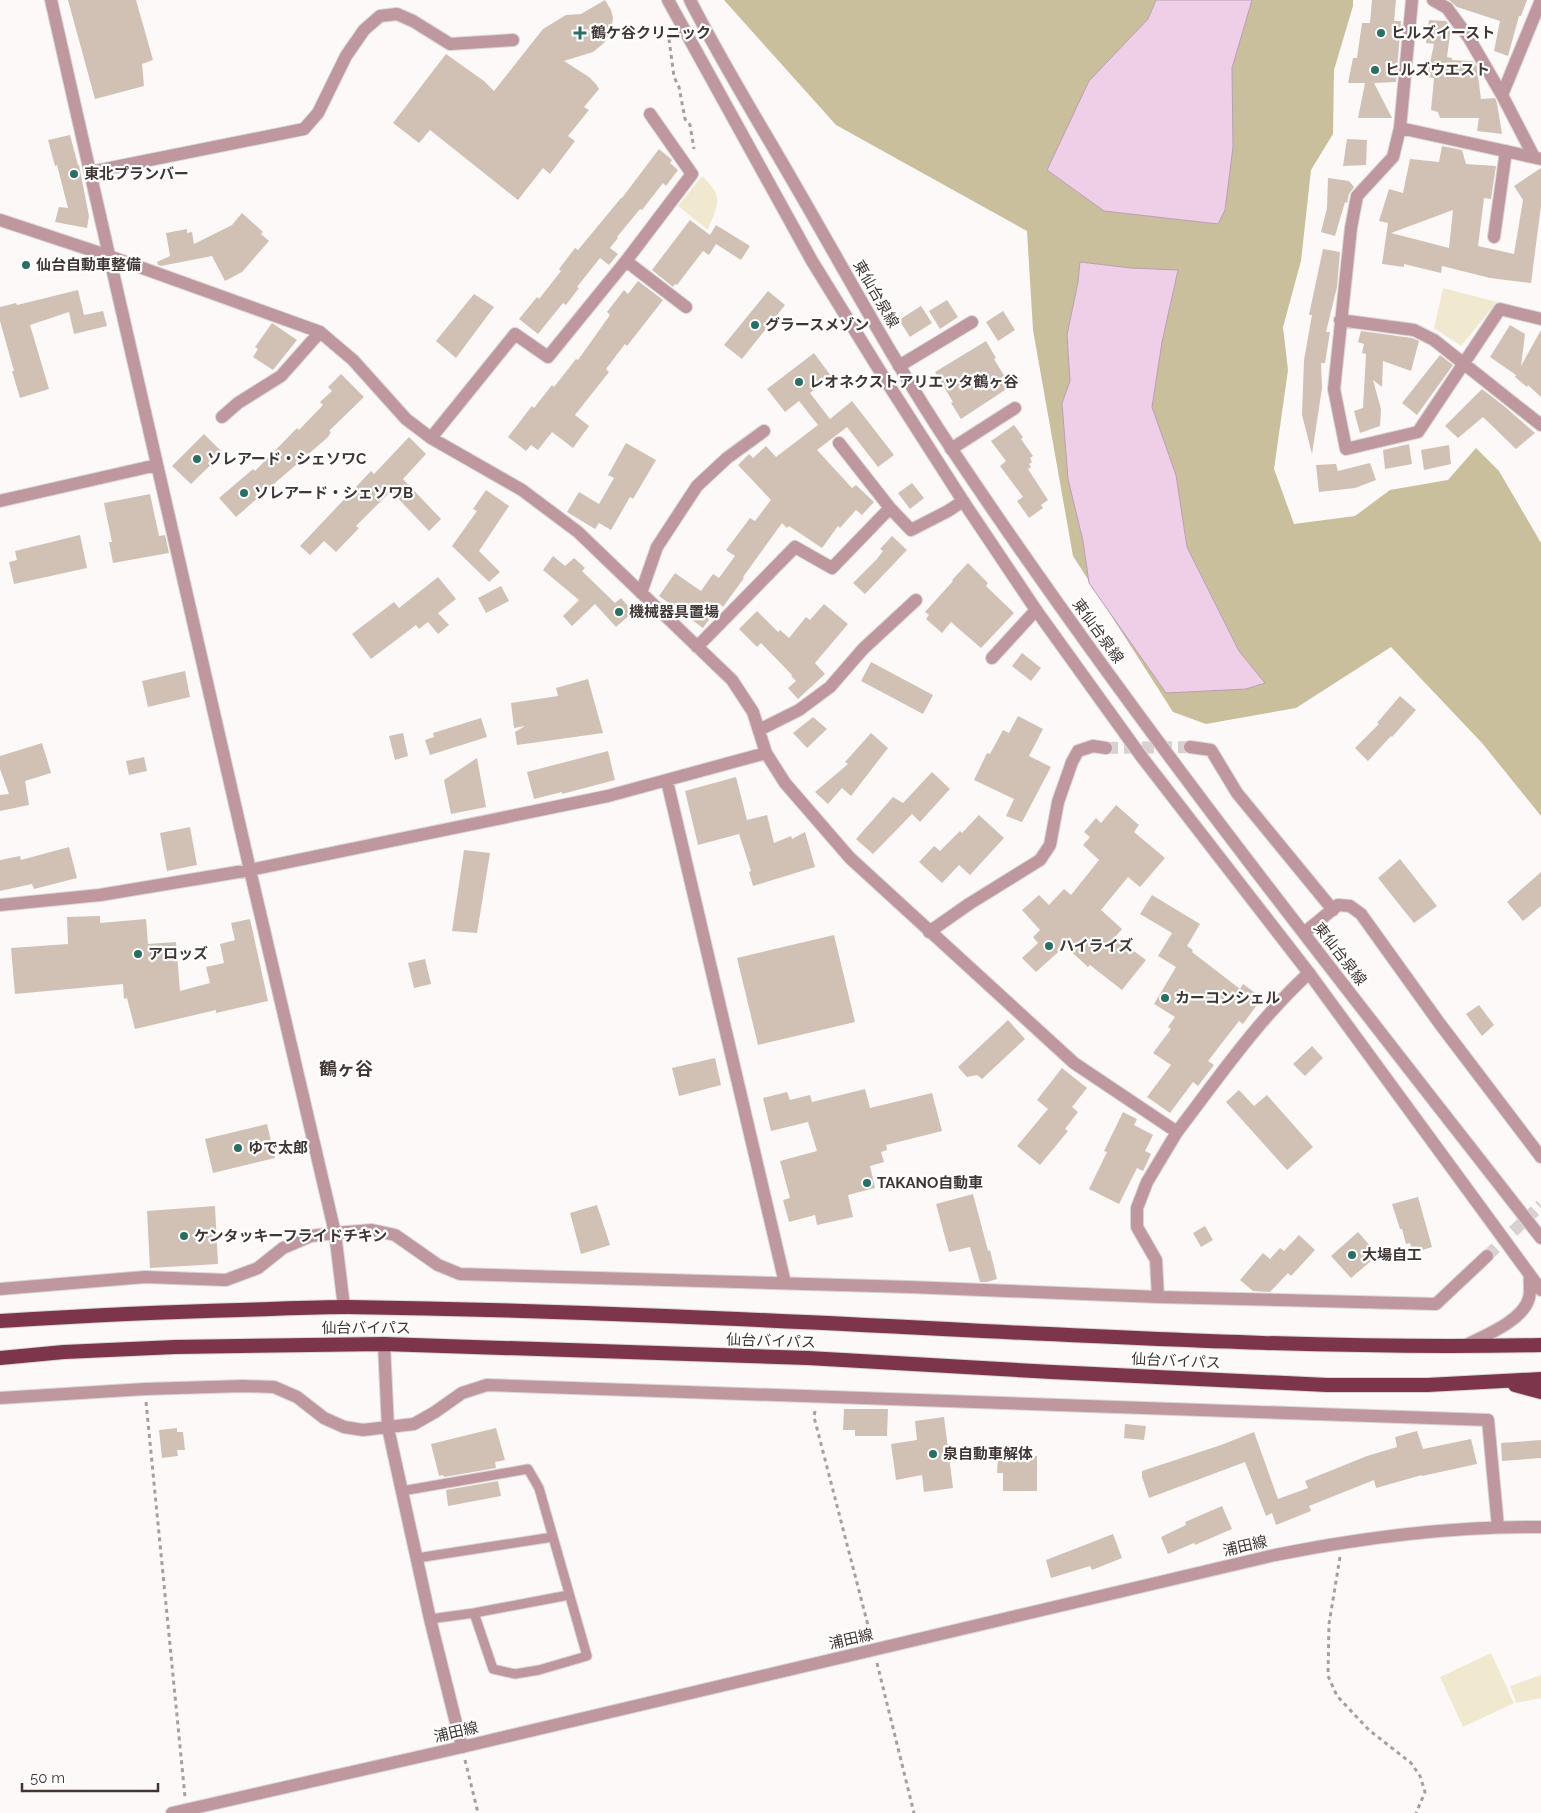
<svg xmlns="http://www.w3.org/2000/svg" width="1541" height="1813" viewBox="0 0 1541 1813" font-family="Raleway,'Noto Sans JP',sans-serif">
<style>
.green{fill:#f1e9cf}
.forest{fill:#cabf9c}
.water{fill:#efcee7;stroke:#baa1b2}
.building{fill:#d0c1b4;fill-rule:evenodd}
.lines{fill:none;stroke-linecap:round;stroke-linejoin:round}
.minor-tunnel{stroke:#d7d2d1;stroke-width:12;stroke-dasharray:12 6;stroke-linecap:butt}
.service-casing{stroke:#dbd6d5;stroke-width:11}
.minor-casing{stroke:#dbd6d5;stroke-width:14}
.tertiary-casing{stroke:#dbd6d5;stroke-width:14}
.trunk-casing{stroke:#dbd6d5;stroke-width:16}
.path{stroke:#a69f9e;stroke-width:3;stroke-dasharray:4 4;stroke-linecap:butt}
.service{stroke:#bf979f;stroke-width:9}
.minor{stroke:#bf979f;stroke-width:12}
.tertiary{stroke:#bf979f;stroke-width:12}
.trunk{stroke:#7c354a;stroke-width:14}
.poi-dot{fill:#296f63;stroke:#fff;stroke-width:2}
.labels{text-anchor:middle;stroke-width:4.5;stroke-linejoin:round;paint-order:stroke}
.poi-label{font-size:15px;font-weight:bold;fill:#403735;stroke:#fff;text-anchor:start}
.street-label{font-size:15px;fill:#403735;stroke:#fff}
.quarter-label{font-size:18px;font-weight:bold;fill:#403735;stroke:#fff}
</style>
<rect width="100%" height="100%" fill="#fdf9f8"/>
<path class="green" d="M702,176C725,198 718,203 708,230L678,206Z
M1443,288L1497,302L1461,346L1434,328Z
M1491,1653L1514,1703L1463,1727L1440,1677Z
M1541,1675V1698L1516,1703L1510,1686Z"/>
<path class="forest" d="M724,0H1353V6L1334,70L1333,134L1311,170L1301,261L1283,327L1288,370L1274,469L1294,524L1355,516L1390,490L1448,480L1476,448L1499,471L1541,543V816L1482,743L1391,647L1296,708L1206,724L1173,712L1073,556L1033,330L1027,231L836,125Z"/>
<path class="water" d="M1156,0H1252L1232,68L1233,147L1225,210L1218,224L1104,211L1047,170L1089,81L1148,19Z
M1080,262L1131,268L1178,270L1162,342L1152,407L1176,475L1187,547L1239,651L1265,683L1246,689L1166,693L1089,583L1083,541L1068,479L1062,403L1070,381L1067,335L1078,282Z"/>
<path class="building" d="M68,0H136L153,60L142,64L144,86L95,99Z
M605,0L611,10L613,18L611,32L608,38L604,43L593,52L564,61L589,77L596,84L599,89L584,107L589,110L568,136L575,141L550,174L543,168L518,200L430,130L419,143L393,123L446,54L484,81L494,91L543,29L566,15L581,14Z
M1372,0H1396L1394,21H1401L1396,82L1374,83L1392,118H1358L1365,83H1348L1353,58H1357L1362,23H1370Z
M1449,0H1527L1521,16H1519L1508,56L1494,51L1500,21L1457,7Z
M1429,20L1446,21L1451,27L1447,57L1452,58V60L1473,61L1477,67L1481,99L1495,98L1497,103L1502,134L1477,131L1479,118H1440L1438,112L1431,110L1434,78L1427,77L1434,44L1426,43Z
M70,135L78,165H79L89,216L87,228L55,222L59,207L68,208L57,165L55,166L48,140Z
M1347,139L1367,140L1366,165L1343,166Z
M1442,146L1462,150L1466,164L1496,166L1491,199L1484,198L1478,246L1514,254L1523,200L1514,186L1541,168V206L1531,283L1490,278L1442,266L1441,273L1404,264V267L1382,264L1388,223L1379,221L1389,189L1403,193L1410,159L1439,162ZM1453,210L1449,248L1391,233Z
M659,149L671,159L672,160L670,163L678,170L666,186L663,183L642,210L640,209L617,237L618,238L610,248L618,254L609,265L600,258L577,287L579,288L566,305L563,303L538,334L519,319L537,297L539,299L561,271L559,269L575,248L578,250L621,198H622Z
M1328,178L1349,181L1354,187L1349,194L1347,203L1345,202L1335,236L1321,232L1327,208Z
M242,213L263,232L261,234L269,241L242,272L225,281L212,256L161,266L158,265L157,262L170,256L166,233L187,229V233L192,232L194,244L232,225Z
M690,220L710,235L716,225L750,246L741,260L716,244L709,255L703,251L677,285L675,284L673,287L652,270Z
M1323,249L1340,252L1337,287L1326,332H1330L1325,363H1321L1322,388L1312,454L1302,415L1304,360L1312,315H1309Z
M638,281L663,300L627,346L625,344L606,369L609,372L575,415L589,426L573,448L552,432L538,450L531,445L526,451L508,437L532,406L534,408L552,385L554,387L576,359L578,360L610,315L607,312L624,290L628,294Z
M78,290L84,315L103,311L107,326L74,334L69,312L30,325L49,389L20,398L12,371H14L0,321V307L16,303L17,305Z
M768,291L785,305L742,359L724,345Z
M474,294L494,307L456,358L436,341Z
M947,300L958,317L940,329L929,311Z
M921,306L932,323L910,337L899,320Z
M1003,311L1015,330L998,341L986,322Z
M272,323L297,340L273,370L253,357L258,349L255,347Z
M1510,325L1525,334L1521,366L1541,330V397L1528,385L1527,387L1515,377L1516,375L1490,357Z
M1361,331L1412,338L1419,341L1411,371L1383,361L1382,387L1373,380L1381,409L1380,426L1360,433L1354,411L1363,408L1366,354L1362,353L1364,344L1358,342Z
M986,341L996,358L994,359L1008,382L1005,384L1008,388L961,419L951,403L953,402L935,372Z
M814,353L831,376L810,393L830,419L852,401L894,455L878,467L847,427L817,450L852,488L856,485L874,502L862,515L856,510L840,528L838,526L822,548L789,526L787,528L782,523L743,577L744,578L723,607L720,604L703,628L659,596L675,573L701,591L713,574L719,578L735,556L726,550L750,518L755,521L771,500L738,465L749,454L753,458L766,446L776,457L818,425L799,401L785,412L767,389Z
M1440,355L1453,365L1417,415L1402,403Z
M341,374L364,397L329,431L331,432L328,437L236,517L219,498L253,469L255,471L297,428L299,430L323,405L320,402L332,391L328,387Z
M1482,389L1504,406L1535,433L1516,449L1483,417L1458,438L1445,426Z
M1014,425L1023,437L1021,439L1033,456L1030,458L1032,462L1029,464L1031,467L1028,469L1048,500L1041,505L1043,508L1029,518L1017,501L1023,497L1000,466L1006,461L991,441Z
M204,434L223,453L191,484L172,466Z
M409,437L426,454L403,479L441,519L429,531L391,491L356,526L359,528L336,552L324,541L310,555L300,546L371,471L374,474Z
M626,443L656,460L633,499L630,497L611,530L599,523L595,529L567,512L579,492L599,504L614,478L608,475Z
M1409,444L1412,464L1385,469L1383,450Z
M1449,445L1451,464L1424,470L1421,450Z
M1370,463L1376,480L1355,488L1319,492L1316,465L1336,464L1338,471Z
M912,483L924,498L910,509L898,493Z
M486,490L509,506L479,551L500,572L489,582L452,546L477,511L473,509Z
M150,494L159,536L165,535L169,553L113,563L109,542H112L104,503Z
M80,535L87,568L14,584L9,562L17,560L15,551Z
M892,536L907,550L865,594L853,583L877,559L883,551L880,549Z
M553,556L565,566L574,558L585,568L582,571L615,603L621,598L633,612L616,627L595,604L572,626L563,616L579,600L543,570Z
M968,563L988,583L986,586L1014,613L981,648L951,622L942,633L926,619L929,615L925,612L953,581L952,580Z
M438,577L456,599L438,613L449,625L438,634L428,622L419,629L416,625L371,659L352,634L394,602L399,608Z
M501,586L509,601L486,613L478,598Z
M824,604L848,624L815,663L825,674L798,699L788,688L796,681L791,676L792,675L761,643L757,647L739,629L757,611L778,632L780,630L789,638L806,617L810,620Z
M1022,653L1041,668L1031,681L1012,666Z
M871,662L933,695L923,714L861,681Z
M185,671L190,697L148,707L142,681Z
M588,679L603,733L517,745L515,732L525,726L514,728L511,703L558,696L556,688Z
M1400,696L1416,710L1392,737L1391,736L1368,761L1355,748L1379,724L1377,723Z
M1018,716L1043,729L1029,756L1051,767L1022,822L1006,816L1014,799L974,780L987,753L990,754L1003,730L1009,733Z
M813,717L827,729L807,748L793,733Z
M481,718L487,737L430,755L425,740L434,737L433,733Z
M403,733L408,756L395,760L389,736Z
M871,733L888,748L851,796L842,788L828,804L815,792L848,764L845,762Z
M42,743L51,773L25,781L29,805L0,811V795L9,794L0,769V756Z
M608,751L615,780L562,794V792L534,799L527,772Z
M144,757L147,771L129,775L126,761Z
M477,758L486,807L451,814L444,780Z
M932,772L950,789L920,822L912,814L873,854L856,839L893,797L903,803Z
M736,777L747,820L767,815L774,843L791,836L792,839L805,832L815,867L753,886L749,872L751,871L739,834L698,845L685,791Z
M1116,805L1139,825L1134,832L1165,858L1140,887L1128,877L1101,910L1122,929L1115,937L1146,960L1122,990L1090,965L1088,967L1065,946L1036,972L1022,958L1038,943L1033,937L1040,930L1022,910L1039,895L1049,905L1064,889L1071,895L1099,860L1083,845L1090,837L1084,832L1096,818L1101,823Z
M979,815L1004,838L970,875L959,865L942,883L919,862L934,846L940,851L960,831L962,833Z
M190,827L197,865L167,871L160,833Z
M69,847L77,878L34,889L32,884L0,891V860L20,856L21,860Z
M464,850L490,853L477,933L452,931Z
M1400,859L1437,906L1414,923L1378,878Z
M1541,872V906L1523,921L1507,902Z
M1152,895L1200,924L1187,946L1193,950L1192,952L1240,989L1243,984L1262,998L1243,1024L1239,1021L1208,1061L1214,1065L1198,1086L1193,1082L1170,1113L1147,1097L1171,1065L1153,1053L1171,1029L1168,1027L1175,1017L1154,1004L1176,967L1158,956L1172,933L1140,914Z
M100,916V923L146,919L148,944L176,942L180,991L210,983L206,967L224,963L220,944L235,940L231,923L250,919L268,1001L216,1013V1010L135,1029L127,998L124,999L123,984L15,994L11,948L68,944L67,917Z
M834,935L855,1022L758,1045L737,958Z
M425,959L431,984L414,988L408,963Z
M1479,1005L1494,1025L1482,1036L1466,1014Z
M1008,1020L1025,1039L982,1079L977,1075L967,1077L958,1067Z
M1312,1046L1323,1058L1305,1076L1293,1064Z
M715,1058L721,1085L679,1096L672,1068Z
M1062,1068L1087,1088L1072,1107L1078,1112L1065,1129L1068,1131L1040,1165L1017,1146L1048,1109L1037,1100Z
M865,1089L870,1108L932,1093L942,1131L886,1145L887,1150L881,1152L884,1162L870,1166L875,1188L848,1195L853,1217L817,1225L815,1215L789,1222L783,1200L790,1198L780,1161L817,1151L808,1122L771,1131L763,1098L787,1092L790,1100L810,1095L812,1102Z
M1239,1090L1254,1106L1267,1095L1313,1147L1287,1170L1226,1102Z
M1123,1112L1137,1119L1134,1125L1153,1135L1145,1151L1151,1154L1143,1171L1137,1168L1119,1204L1089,1189L1107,1152L1104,1151Z
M267,1124L275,1158L213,1173L205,1139Z
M973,1194L988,1251L990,1250L997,1279L987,1282H980L970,1247L949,1252L936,1204Z
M1418,1197L1432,1247L1413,1253L1410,1243L1406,1244L1402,1229H1400L1392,1204Z
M597,1205L610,1245L581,1254L570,1213Z
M215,1206L218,1264L150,1268L147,1211Z
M1205,1226L1213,1240L1201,1247L1193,1233Z
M1358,1232L1378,1255L1351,1278L1331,1256Z
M1299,1235L1315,1250L1291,1276L1288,1273L1270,1292L1253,1291L1240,1280L1263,1253L1270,1259L1280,1248L1284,1251Z
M844,1409H888L887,1436H855V1430H843Z
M944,1417L953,1488L924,1492L922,1475L896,1480L891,1444L917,1440L915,1421Z
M1125,1424L1146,1426L1144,1440L1124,1438Z
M177,1428V1432H183L185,1450H177L178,1456L162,1458L159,1430Z
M496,1428L505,1460L495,1462L496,1468L444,1477L443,1475L439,1476L431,1444Z
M1417,1431L1423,1449L1471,1439L1477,1464L1422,1476V1475L1376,1488L1374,1480L1309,1506L1311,1511L1276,1525L1272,1513L1266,1516L1245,1462L1149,1498L1142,1477V1471L1221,1445L1254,1432L1278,1499L1308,1488L1305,1481L1367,1456L1397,1447L1395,1437Z
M1541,1440V1458L1502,1461L1501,1443Z
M998,1455L1037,1456V1491H1003V1473H997Z
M498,1481L501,1496L448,1506L446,1490Z
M1222,1506L1232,1529L1195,1545L1194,1543L1168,1554L1161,1537L1186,1525L1185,1522Z
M1113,1534L1122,1558L1092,1570L1090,1566L1051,1578L1046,1560Z"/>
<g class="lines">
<path class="minor-tunnel" d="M1106,748L1190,747
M1487,1256L1541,1205"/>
<g class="service-casing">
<path id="service" d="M402,1491L528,1469L539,1488L587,1656L539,1670L515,1674L493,1669L474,1613L430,1619
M417,1558L553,1537
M474,1613L569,1595"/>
</g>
<g class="minor-casing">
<path id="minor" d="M51,0L90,172
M1412,0L1400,128L1541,159
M1433,0L1447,8L1469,38L1502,95L1534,157
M1502,95L1541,0
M1400,128L1393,157L1357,196L1351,228L1334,389L1346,449L1418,432L1500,309L1541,319
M0,220L109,256L320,332L353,360L406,419L431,438L522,490L578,532L732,680L753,712L766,753L785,783L850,858L1074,1063L1177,1132C1219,1077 1258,1020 1309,973
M1494,237L1506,151
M626,261L686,307
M1340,320L1414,330L1434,340L1541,425
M899,366L972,322
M222,417L238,403L281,376L320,332
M431,438L515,334L548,357L626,261L692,174L650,114
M839,443L890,508L911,530L948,511L963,501
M951,449L1015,408
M0,501L157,465
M641,593L657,547L697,486L727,458L764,431
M697,647L795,547L832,568L890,508
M992,658L1036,610
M759,730L799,710L830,687L863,649L916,600
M1190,747L1211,750L1237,793L1333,910
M667,781L785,1283
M0,905L100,895L250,870L608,796L766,753
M929,932L969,904L1040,860L1050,845L1058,802L1072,762L1078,751L1093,746L1106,748
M1304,933L1338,905L1350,906L1361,914L1440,1024L1541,1157
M1177,1132L1147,1182L1137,1208V1227L1156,1260L1158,1297L1436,1304L1487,1256
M0,1289L145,1277L226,1280L258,1268L283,1248L311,1236L335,1233L250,870L90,172L304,129L318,113L346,56L364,30L380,16L397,14L413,21L450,44L513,40
M344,1307L335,1233L372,1230L395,1235L438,1265L460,1274L909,1287L1158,1297
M384,1344L388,1428L430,1619L462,1747
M0,1398L145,1389L243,1386L274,1387L297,1397L324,1418L344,1427L363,1430L414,1424L435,1412L462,1393L487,1385L1488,1420L1498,1527"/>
</g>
<g class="tertiary-casing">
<path id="tertiary" d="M668,0L812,261L883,376L963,501L1036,610L1141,756L1309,973L1541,1290
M690,0C721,61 757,119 791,178C844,269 894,363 953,451C1135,724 1340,980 1541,1238
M1464,1346C1484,1336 1523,1321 1529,1298C1531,1291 1529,1282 1530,1275
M172,1813L462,1747L1275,1555C1364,1537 1450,1526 1541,1527"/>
</g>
<g class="trunk-casing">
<path id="trunk" d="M0,1321C80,1316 160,1312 240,1310C276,1309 312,1307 348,1307C560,1310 772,1320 983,1331C1169,1340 1355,1349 1541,1345
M0,1358L64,1352L175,1347L384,1344L808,1358L1052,1372L1327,1385H1427L1541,1379
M1515,1385L1541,1392"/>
</g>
<path class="path" d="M669,39L674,77L679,87L685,119L690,125L694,149
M146,1402L185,1797
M815,1411L814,1417L871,1637
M1340,1557L1329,1624L1328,1676L1337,1696L1369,1730L1411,1763L1420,1776L1425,1792L1416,1813
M877,1663L914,1813
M465,1760L478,1813"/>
<use href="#service" class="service"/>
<use href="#minor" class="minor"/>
<use href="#tertiary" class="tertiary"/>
<use href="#trunk" class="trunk"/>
</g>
<g class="poi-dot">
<path d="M577.5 25.5h5v5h5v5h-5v5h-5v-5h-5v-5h5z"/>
<circle cx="1381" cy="33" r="5"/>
<circle cx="1375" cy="70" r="5"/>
<circle cx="74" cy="174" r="5"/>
<circle cx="26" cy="265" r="5"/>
<circle cx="755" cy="325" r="5"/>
<circle cx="799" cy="382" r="5"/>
<circle cx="197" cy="459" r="5"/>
<circle cx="244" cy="493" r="5"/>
<circle cx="619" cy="612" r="5"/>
<circle cx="1049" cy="946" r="5"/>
<circle cx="138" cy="954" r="5"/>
<circle cx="1165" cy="998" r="5"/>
<circle cx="238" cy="1148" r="5"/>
<circle cx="867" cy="1183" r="5"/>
<circle cx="184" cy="1236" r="5"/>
<circle cx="1352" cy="1255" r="5"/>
<circle cx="933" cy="1454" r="5"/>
</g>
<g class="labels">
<g class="poi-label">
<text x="591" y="38">鶴ケ谷クリニック</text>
<text x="1391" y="38">ヒルズイースト</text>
<text x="1385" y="75">ヒルズウエスト</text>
<text x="84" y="179">東北プランバー</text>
<text x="36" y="270">仙台自動車整備</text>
<text x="765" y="330">グラースメゾン</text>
<text x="809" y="387">レオネクストアリエッタ鶴ヶ谷</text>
<text x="207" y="464">ソレアード・シェソワC</text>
<text x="254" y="498">ソレアード・シェソワB</text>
<text x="629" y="617">機械器具置場</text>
<text x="1059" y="951">ハイライズ</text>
<text x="148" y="959">アロッズ</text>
<text x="1175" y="1003">カーコンシェル</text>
<text x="248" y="1153">ゆで太郎</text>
<text x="877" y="1188">TAKANO自動車</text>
<text x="194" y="1241">ケンタッキーフライドチキン</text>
<text x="1362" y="1260">大場自工</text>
<text x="943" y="1459">泉自動車解体</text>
</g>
<g class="street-label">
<text transform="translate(876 294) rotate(60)" y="5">東仙台泉線</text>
<text transform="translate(1098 631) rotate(54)" y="5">東仙台泉線</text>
<text transform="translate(1340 954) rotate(52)" y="5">東仙台泉線</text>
<text x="366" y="1333">仙台バイパス</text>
<text transform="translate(771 1341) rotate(2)" y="5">仙台バイパス</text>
<text transform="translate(1176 1361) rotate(3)" y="5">仙台バイパス</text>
<text transform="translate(1245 1546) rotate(-13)" y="5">浦田線</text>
<text transform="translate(851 1639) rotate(-13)" y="5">浦田線</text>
<text transform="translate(456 1732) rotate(-13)" y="5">浦田線</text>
</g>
<g class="quarter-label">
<text x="346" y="1075">鶴ヶ谷</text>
</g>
</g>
<path d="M22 1783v8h136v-8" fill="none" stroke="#403735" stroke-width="2.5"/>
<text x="30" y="1783" font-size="15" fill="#403735" stroke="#ffffff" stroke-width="4" paint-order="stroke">50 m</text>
</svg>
